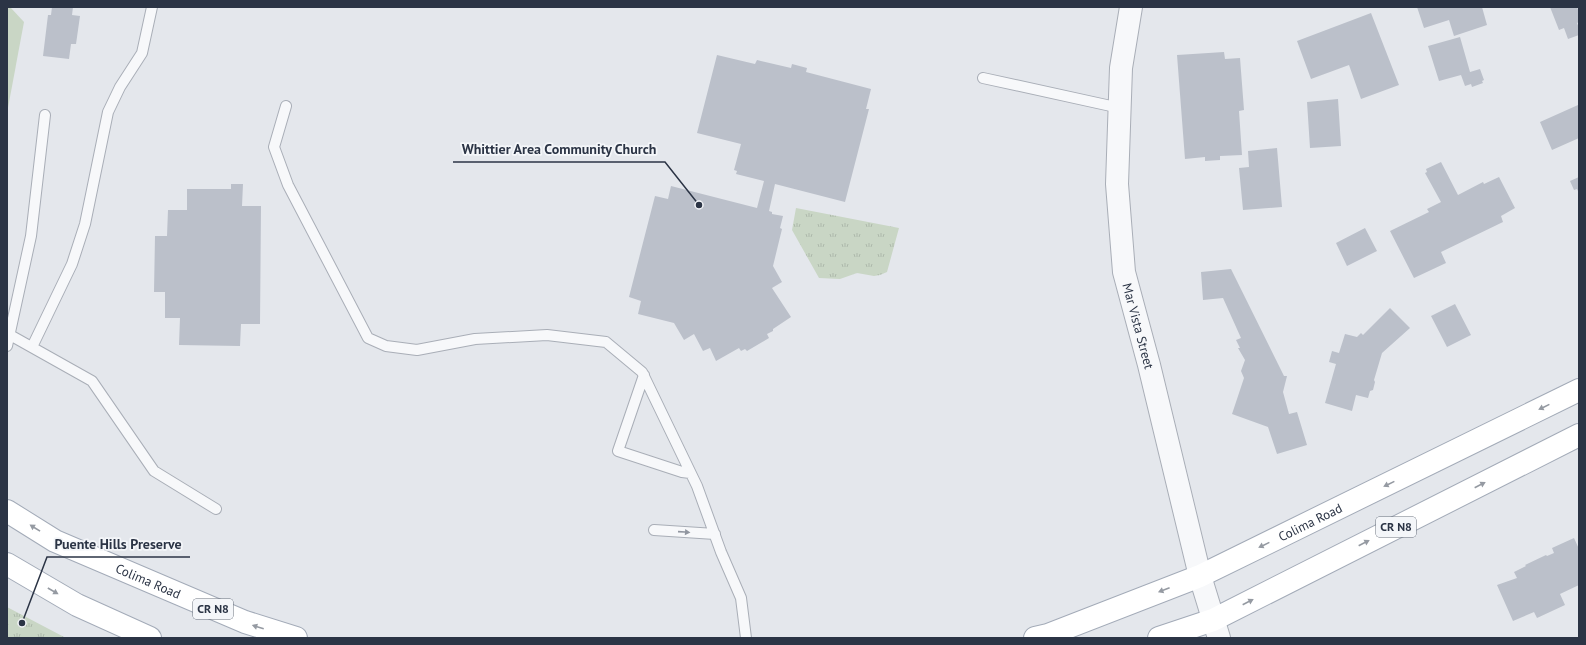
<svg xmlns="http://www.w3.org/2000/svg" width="1586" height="645" viewBox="0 0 1586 645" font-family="'PT Sans',sans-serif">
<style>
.grass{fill:url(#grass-tufts)}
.pitch{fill:#c9d6c5}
.building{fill:#bbc0ca}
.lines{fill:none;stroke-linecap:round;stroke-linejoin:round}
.service-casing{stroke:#a9aeb7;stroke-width:12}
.tertiary-casing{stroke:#a9aeb7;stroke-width:24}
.primary-casing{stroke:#a3abb8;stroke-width:24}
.service{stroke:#f7f8fa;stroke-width:10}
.tertiary{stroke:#f7f8fa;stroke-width:22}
.primary{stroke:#fff;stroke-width:22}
.oneway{fill:#959aa2}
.oneway2{fill:#9196a0}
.labels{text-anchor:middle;stroke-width:3.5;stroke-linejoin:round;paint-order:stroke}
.shield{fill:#f4f6f9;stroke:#676e7b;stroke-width:1}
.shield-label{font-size:12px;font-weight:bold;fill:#2b3445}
.street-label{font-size:13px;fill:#2b3445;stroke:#f4f6f9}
.leader{fill:none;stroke:#2b3445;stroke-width:1.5}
.callout-dot{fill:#2b3445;stroke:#f4f6f9;stroke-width:1.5}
.callout-label{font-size:14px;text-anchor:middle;font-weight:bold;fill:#2b3445;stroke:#f4f6f9;stroke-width:3.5;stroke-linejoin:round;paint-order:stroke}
</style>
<defs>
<pattern id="grass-tufts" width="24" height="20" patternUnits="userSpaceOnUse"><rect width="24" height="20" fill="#c9d6c5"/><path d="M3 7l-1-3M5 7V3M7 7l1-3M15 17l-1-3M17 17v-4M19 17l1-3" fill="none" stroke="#adb8ab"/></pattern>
</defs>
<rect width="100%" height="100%" fill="#e4e7ec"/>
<path class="grass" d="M796,208L899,228L887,272L880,275L874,276L857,273L840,279L819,278L792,230Z
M7,607L66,638H7Z"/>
<path class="pitch" d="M7,7H10L24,22L7,113Z"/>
<path class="building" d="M52,7H73L72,15L80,16L76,44H71L69,59L43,56L48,15H51Z
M1417,7H1482L1487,25L1454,36L1449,20L1424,28Z
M1550,7H1577L1579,12V22L1577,23L1579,28V35L1568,39L1564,28L1559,30Z
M1371,13L1399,85L1361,99L1349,65L1311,79L1297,41Z
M1460,37L1470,72L1480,69L1484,80L1482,81L1483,83L1472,87L1471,84L1465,86L1461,75L1439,81L1428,46Z
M1224,52L1225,59L1240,58L1244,110L1239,111L1242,155L1220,156V160L1205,161V157L1185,159L1177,55Z
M717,55L755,64L757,60L791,68L792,64L807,68L806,72L871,89L866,109H869L845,202L775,184L769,211L772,212V214L783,216L780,228L782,229L773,266L782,282L772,288L791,317L773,329V331L767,334L769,338L747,351L745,349L741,351L739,348L716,361L710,348L703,351L694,334L684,340L674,323L638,314L641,301L629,297L655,196L668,199L671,186L757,208L764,181L736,174L737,171L734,170L741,144L697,133Z
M1338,99L1341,146L1310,148L1307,102Z
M1578,105L1579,138L1552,150L1540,122Z
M1277,148L1282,207L1243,210L1239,168L1249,167L1248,151Z
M1441,162L1458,195L1483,182L1484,184L1499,177L1515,208L1501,216L1503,222L1441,252L1446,263L1414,278L1390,231L1429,212L1427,209L1441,202L1425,173L1427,172L1426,169Z
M1579,177V193L1577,189L1574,190L1570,181Z
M231,184H243L242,206H261L260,324H241L240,346L179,345L180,318H165V292H154L155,236H167L168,210H187V189H231Z
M1365,228L1377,251L1347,266L1336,243Z
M1231,269L1284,376H1287L1283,392L1289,414L1297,412L1307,445L1277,454L1268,427L1232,414L1244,378L1241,371L1245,360L1238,348H1240L1236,340L1241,338L1223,298L1203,300L1201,272Z
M1455,304L1471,335L1447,347L1431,316Z
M1390,308L1410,328L1382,353L1374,380L1375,382L1373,390L1370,391L1368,398L1356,395L1352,411L1325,403L1336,364L1329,362L1332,351L1339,353L1345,334L1357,337L1361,333L1363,335Z
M1574,538L1579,549V585L1560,594L1565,605L1537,618L1534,612L1513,621L1497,585L1517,578L1514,572L1526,566L1525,565L1546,555L1547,556L1554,553L1552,548Z"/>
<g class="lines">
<g class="service-casing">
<path id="service" d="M983,78L1120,108
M286,106L274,147L288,185L368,338L386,346L417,350L475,339L547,335L606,342L642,372L697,486L721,552L741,598L746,638
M10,335L92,381L154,471L216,509
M7,346L31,236L45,115
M32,347L72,264L85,224L108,112L120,87L142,53L152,7
M644,375L618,451L682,472L690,473
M654,530L715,534"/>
</g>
<g class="tertiary-casing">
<g id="tertiary">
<path id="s1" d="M1131,7L1121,68L1117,184L1124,272L1149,365L1200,576L1219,638"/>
</g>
</g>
<g class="primary-casing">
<g id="primary">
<path id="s2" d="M7,511L55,541L245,622L296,638"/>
<path d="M7,564L77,605L150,638"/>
<path id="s3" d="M1035,638L1048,635L1200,576L1579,390"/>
<path d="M1159,638L1213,620L1579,435"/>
</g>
</g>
<use href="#service" class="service"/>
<use href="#tertiary" class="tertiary"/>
<use href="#primary" class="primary"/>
</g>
<defs><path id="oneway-solid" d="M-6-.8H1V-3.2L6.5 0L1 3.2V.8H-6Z"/></defs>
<g class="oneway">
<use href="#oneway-solid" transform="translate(1544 407) rotate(154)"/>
<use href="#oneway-solid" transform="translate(1389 484) rotate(154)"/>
<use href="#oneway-solid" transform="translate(1480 485) rotate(-27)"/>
<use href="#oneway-solid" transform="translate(35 528) rotate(-148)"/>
<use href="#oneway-solid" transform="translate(1364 543) rotate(-27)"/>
<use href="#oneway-solid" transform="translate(1264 545) rotate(154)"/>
<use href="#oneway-solid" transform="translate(1164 590) rotate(159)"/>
<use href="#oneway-solid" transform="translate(53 591) rotate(30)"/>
<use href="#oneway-solid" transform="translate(1248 602) rotate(-27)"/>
<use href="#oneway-solid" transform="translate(258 627) rotate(-163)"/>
</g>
<use class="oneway2" href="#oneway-solid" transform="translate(684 532) rotate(4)"/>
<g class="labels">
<g class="shield">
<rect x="1376" y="517" width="40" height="20" rx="3"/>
<rect x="193" y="599" width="40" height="20" rx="3"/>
</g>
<g class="shield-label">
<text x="1396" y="531">CR N8</text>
<text x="213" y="613">CR N8</text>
</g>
<g class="street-label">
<text dy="5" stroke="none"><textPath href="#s1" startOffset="322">Mar Vista Street</textPath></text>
<text dy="5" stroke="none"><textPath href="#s3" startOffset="299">Colima Road</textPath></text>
<text dy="5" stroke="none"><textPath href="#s2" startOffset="158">Colima Road</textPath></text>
</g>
</g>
<path class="leader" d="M699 205L665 162H453M22 623L47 557H190"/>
<g class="callout-dot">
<circle cx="699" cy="205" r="4"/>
<circle cx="22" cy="623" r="4"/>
</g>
<g class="callout-label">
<text x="559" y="154">Whittier Area Community Church</text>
<text x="118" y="549">Puente Hills Preserve</text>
</g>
<rect width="1586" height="645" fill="none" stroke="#2b3445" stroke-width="16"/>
</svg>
